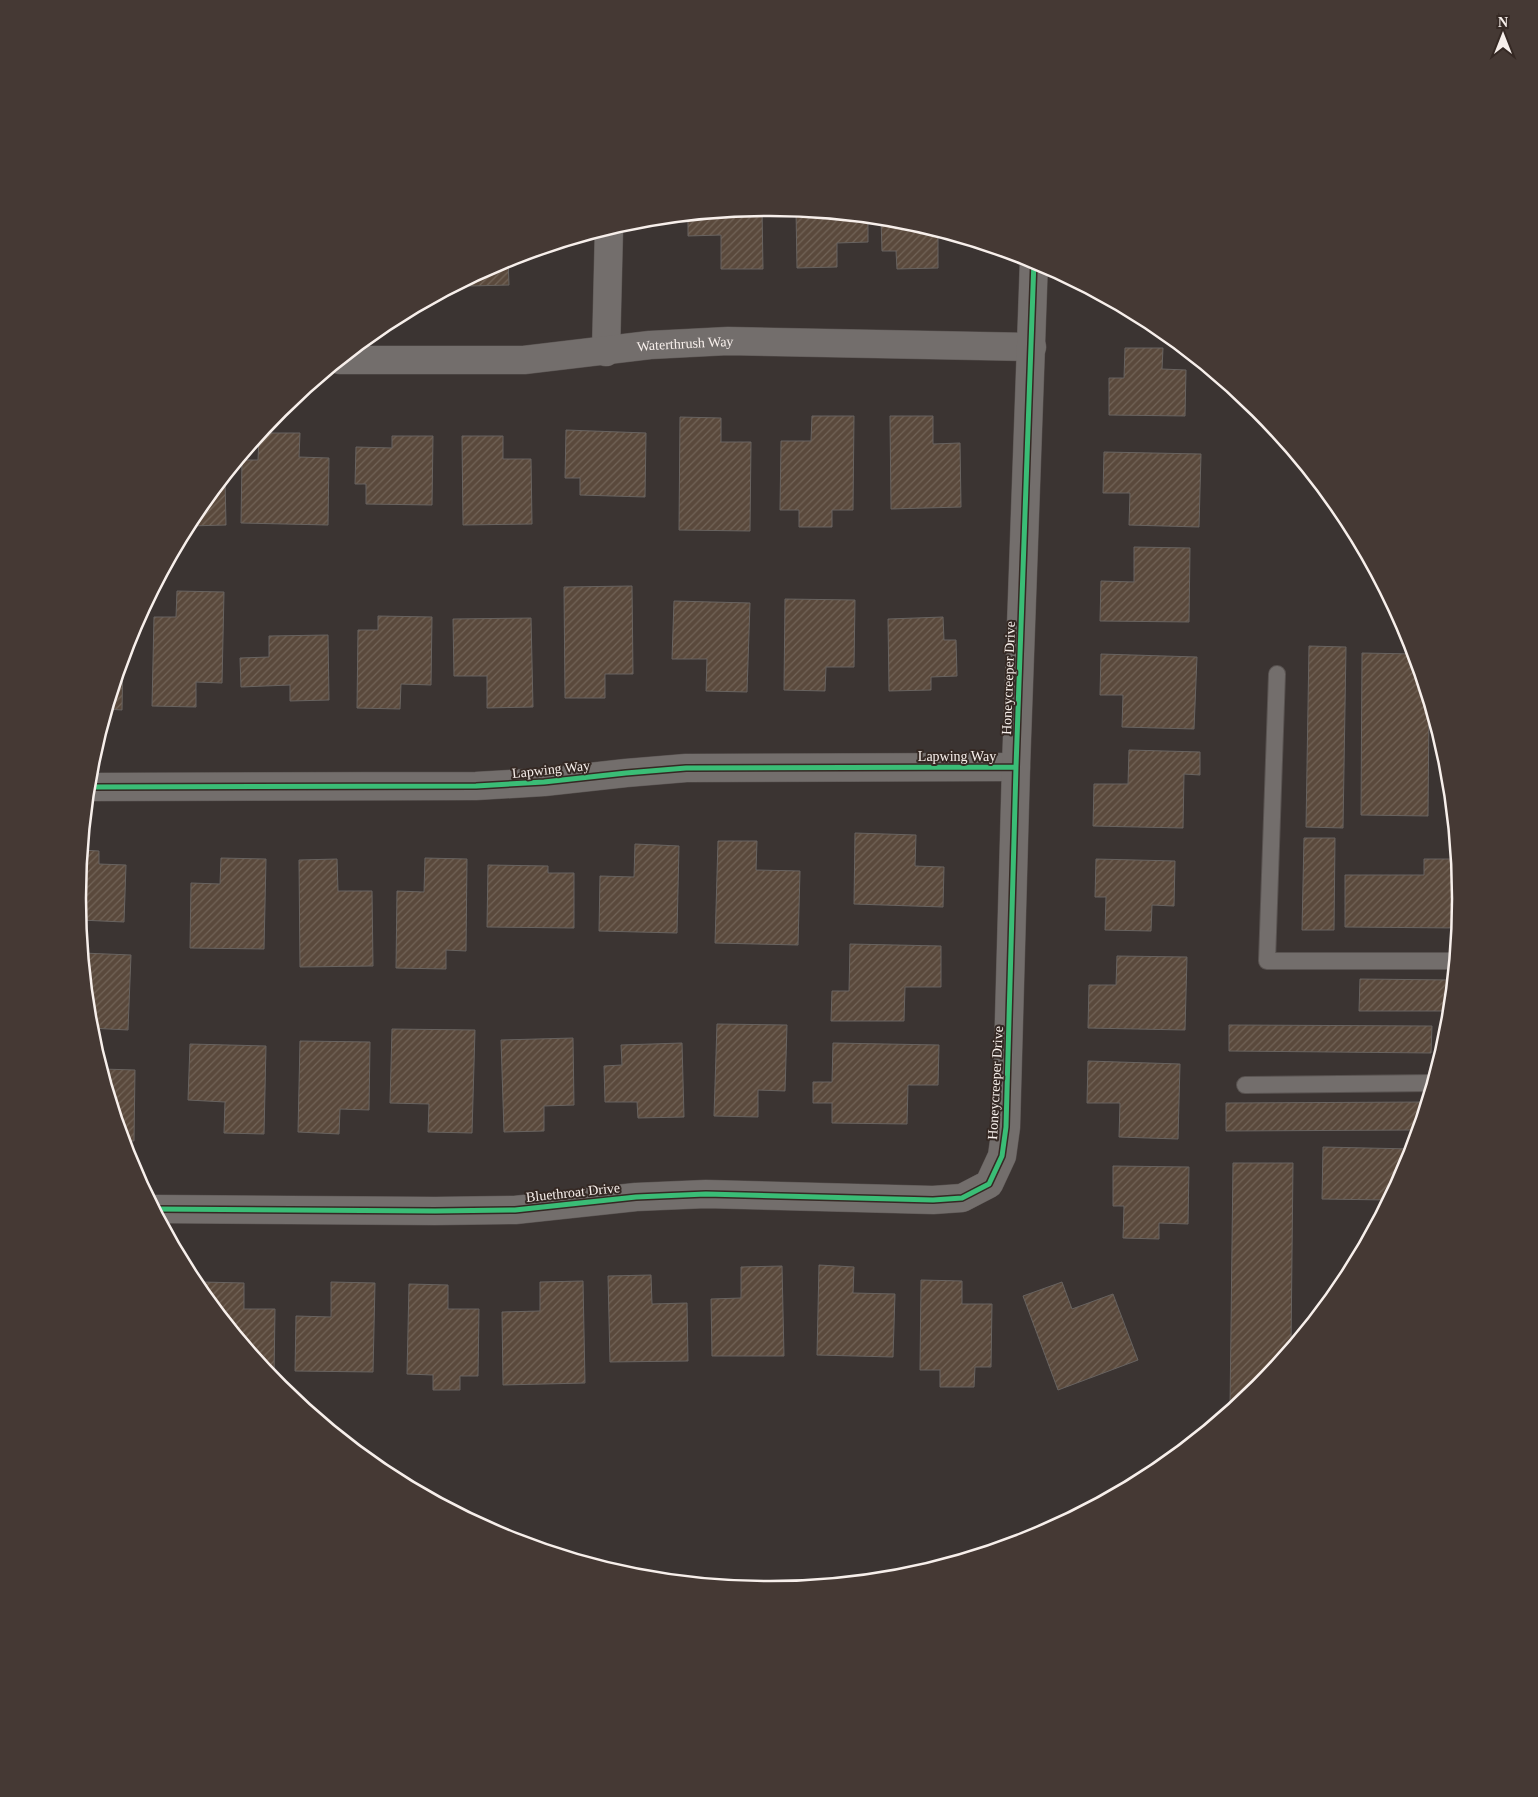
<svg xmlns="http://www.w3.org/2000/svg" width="1538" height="1797" viewBox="0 0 1538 1797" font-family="'Times New Roman',serif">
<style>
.building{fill:url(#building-hatch);stroke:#686360}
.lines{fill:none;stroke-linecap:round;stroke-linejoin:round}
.lane-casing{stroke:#595351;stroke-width:18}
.street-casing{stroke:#595351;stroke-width:29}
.lane{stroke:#736e6c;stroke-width:16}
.street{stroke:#736e6c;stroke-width:28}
.cycleway-casing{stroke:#352924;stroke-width:8}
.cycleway{stroke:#3abd76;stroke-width:5}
.labels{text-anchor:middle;stroke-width:4;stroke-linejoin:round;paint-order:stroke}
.street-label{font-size:14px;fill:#f7efeb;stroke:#352924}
.rim{fill:none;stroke:#f7efeb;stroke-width:2.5}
</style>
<defs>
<pattern id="building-hatch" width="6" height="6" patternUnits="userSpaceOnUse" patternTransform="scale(1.25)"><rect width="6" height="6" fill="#5a493c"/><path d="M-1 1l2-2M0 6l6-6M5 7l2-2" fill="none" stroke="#726458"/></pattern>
</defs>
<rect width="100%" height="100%" fill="#3b3432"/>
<path class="building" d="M762,208L763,269H721V235L688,236V215Z
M796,210L868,217V242L837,243V267L797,268Z
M881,218L904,220L956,236L938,237V268L897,269L896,251H882Z
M508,259L509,285L469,286L468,279Z
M1136,314L1150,322L1136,321Z
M1125,348H1163L1162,369L1186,370L1185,416L1109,415V378H1124Z
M812,416H854L853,510H832V527H799V510H780L781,441H811Z
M890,416H933V444L960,443L961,507L891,509Z
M680,417L721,418V442H751L750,531L679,530Z
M566,430L646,433L645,497L580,495V478H565Z
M261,433H300L299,457L329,458L328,525L241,523L242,460H258L259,436Z
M392,436H433L432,505L366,504V484H355L356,447L392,448Z
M462,436H503V459H531L532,524L463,525Z
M1104,452L1201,454L1199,527L1129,525L1130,493H1103Z
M225,477L226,525L188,526L194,514Z
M1134,547L1190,548L1189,622L1100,621L1101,581L1134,582Z
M632,586L633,674H605V698H565L564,587Z
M177,591L224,592L222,683L196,682V707L152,706L154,617H176Z
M785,599L855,600L854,667H826L825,691L784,690Z
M674,601L750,603L747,692L706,691L707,659H672Z
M378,616L432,617L431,685L401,684L400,709L357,708L358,630H378Z
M943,617L944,640H956L957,676L931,677V690L889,691L888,619Z
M531,618L533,707L487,708V676H454L453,619Z
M328,635L329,700L290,701V685L241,687L240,658L269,657V636Z
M1309,646L1346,647L1343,828L1306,827Z
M1362,653L1414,654L1429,705L1428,816L1361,815Z
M1101,654L1197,657L1194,729L1122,727L1123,695H1100Z
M123,657L122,710L107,709Z
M1129,750L1200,752V775L1184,774L1183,828L1093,826L1094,784H1128Z
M855,833L916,835L915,866L944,867L943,907L854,904Z
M1304,838H1335L1334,930H1302Z
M718,841H757L756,870L800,871L798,945L715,943Z
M635,844L679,846L677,933L599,931L600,876L634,877Z
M82,850L99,851V864L126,865L124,922L80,920L78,898Z
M221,858L266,859L264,949L190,948L191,883L220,884Z
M425,858L467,859L466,951L446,950V969L396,968L397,891L424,892Z
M337,859L338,891H372L373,966L300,967L299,860Z
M1096,859L1175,861L1174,906L1152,905L1151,931L1105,930L1106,897H1095Z
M1424,859H1457L1460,899L1458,928L1345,927V875H1424Z
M488,865L548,866V873H574V928L487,927Z
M850,944L941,946V987H905L904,1021H831L832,991H849Z
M83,953L131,955L128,1030L90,1028Z
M1117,956L1187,957L1185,1030L1088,1028L1089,985H1116Z
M1360,979L1452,980L1449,1011H1359Z
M717,1024L787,1025L785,1091L758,1090V1117L714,1116Z
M1229,1025L1432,1026L1431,1053L1229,1051Z
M392,1029L475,1030L472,1133L428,1132L429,1104L390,1103Z
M573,1038L574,1105L544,1106V1131L504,1132L501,1040Z
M300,1041L370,1042L369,1110L340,1109L339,1134L298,1132Z
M682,1043L684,1117L638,1118L637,1102H605L604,1066L622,1065L621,1045Z
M833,1043L939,1045L938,1085H908L907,1124L832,1123V1103H813V1082H832Z
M190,1044L266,1046L264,1134L224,1133L225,1102L188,1100Z
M1088,1061L1180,1064L1178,1139L1119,1137L1120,1103H1087Z
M102,1069L135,1070L134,1141H123Z
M1426,1102L1418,1130L1226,1131V1103Z
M1323,1147L1412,1149L1408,1163L1388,1200L1322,1199Z
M1233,1163H1293L1291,1347L1258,1388L1233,1408H1230Z
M1113,1166L1189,1167L1188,1224L1159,1223V1239L1123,1238L1124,1206H1113Z
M819,1265L854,1267L853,1293L895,1294L893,1357L817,1355Z
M782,1266L784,1356H712L711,1299L741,1298V1267Z
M651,1275L652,1304L687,1303L688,1361L610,1362L608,1276Z
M921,1280L962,1281V1304H992L991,1367H975L974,1387H940V1370H920Z
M583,1281L585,1383L503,1385L502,1312L540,1311V1282Z
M202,1282L244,1283V1309H275L274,1377H271L202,1292Z
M331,1282L375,1283L373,1372L295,1371L296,1316L331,1317Z
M1062,1282L1072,1309L1113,1294L1138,1360L1058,1390L1023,1296Z
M409,1284L448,1285V1309H479L478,1376H460V1390H433V1375L407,1374Z"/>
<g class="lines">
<g class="lane-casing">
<path id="lane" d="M1277,674L1267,961H1454
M1245,1085L1432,1083"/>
</g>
<g class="street-casing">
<g id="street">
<path d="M606,352L609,228"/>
<path id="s1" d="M340,360H524L650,345L728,341L1032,347"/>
<path d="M89,787L476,786L544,782L626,773L686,768L1016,767"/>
<path d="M155,1209L435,1211L515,1210L636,1197L706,1194L933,1200L962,1198L989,1184L1002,1156L1006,1127L1016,767L1034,260"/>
</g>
</g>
<use href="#lane" class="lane"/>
<use href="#street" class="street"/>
<g class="cycleway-casing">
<path id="cycleway" d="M89,787L476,786L544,782L626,773L686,768L1016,767
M155,1209L435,1211L515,1210L636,1197L706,1194L933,1200L962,1198L989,1184L1002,1156L1006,1127L1016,767L1034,260"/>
</g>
<use href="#cycleway" class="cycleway"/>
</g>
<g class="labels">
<g class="street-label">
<text dy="5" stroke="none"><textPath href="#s1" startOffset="346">Waterthrush Way</textPath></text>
<text transform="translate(1008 678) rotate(-88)" y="5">Honeycreeper Drive</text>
<text x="957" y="761">Lapwing Way</text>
<text transform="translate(551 769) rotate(-6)" y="5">Lapwing Way</text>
<text transform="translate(995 1083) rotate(-87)" y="5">Honeycreeper Drive</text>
<text transform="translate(573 1192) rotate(-6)" y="5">Bluethroat Drive</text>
</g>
</g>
<path d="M0 0H1538V1797H0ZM768 216H770A682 682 0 0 1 1452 898V899A682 682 0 0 1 770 1581H768A682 682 0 0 1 86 899V898A682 682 0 0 1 768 216Z" fill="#453934" fill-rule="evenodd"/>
<path class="rim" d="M768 216H770A682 682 0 0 1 1452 898V899A682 682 0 0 1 770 1581H768A682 682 0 0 1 86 899V898A682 682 0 0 1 768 216Z"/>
<g transform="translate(1503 35)" stroke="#352924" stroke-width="4" paint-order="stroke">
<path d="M0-4L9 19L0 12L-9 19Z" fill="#f7efeb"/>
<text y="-8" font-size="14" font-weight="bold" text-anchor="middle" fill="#f7efeb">N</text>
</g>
</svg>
